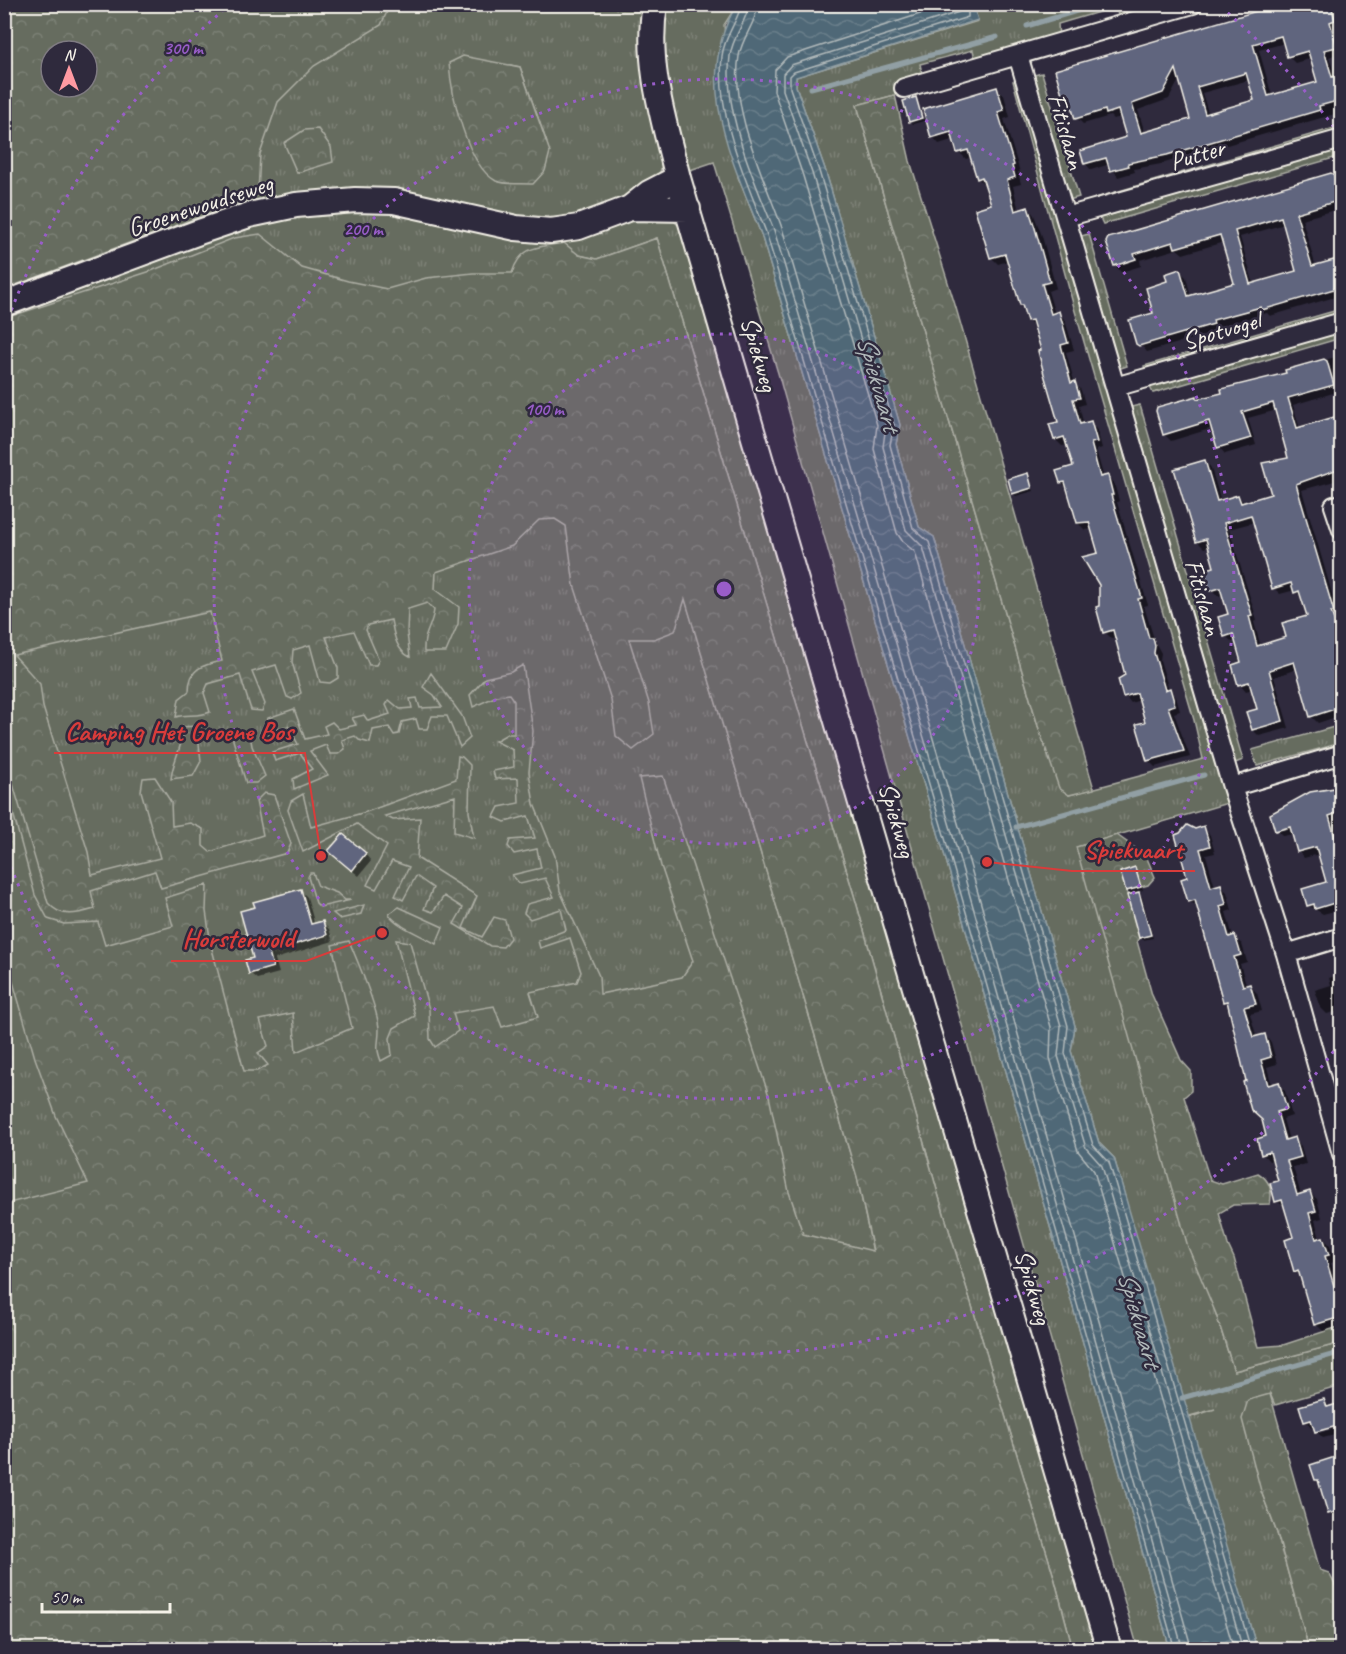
<svg xmlns="http://www.w3.org/2000/svg" width="1346" height="1654" viewBox="0 0 1346 1654" font-family="Caveat,sans-serif">
<style>
.grass{fill:url(#grass-tufts);stroke:#adaea4;stroke-width:1.5;fill-rule:evenodd}
.forest{fill:url(#forest-crowns);stroke:#adaea4;stroke-width:1.5;fill-rule:evenodd}
.water{fill:url(#water-waves);stroke:#919fa4;stroke-width:1.5}
.shadow{fill:#0007;fill-rule:evenodd}
.lines{fill:none;stroke-linecap:round;stroke-linejoin:round}
.shore{stroke:#b2babb;stroke-width:1.5}
.stream{stroke:#919fa4;stroke-width:5}
.building{fill:#61657e;stroke:#f4f1e8;stroke-width:1.5;fill-rule:evenodd}
.street-casing{stroke:#f4f1e8;stroke-width:22}
.secondary-casing{stroke:#f4f1e8;stroke-width:28}
.street{stroke:#2f2a3d;stroke-width:18}
.secondary{stroke:#2f2a3d;stroke-width:24}
.ring{fill:none;stroke:#995dc9;stroke-width:3;stroke-dasharray:3 6}
.labels{text-anchor:middle;stroke-width:5;stroke-linejoin:round;paint-order:stroke}
.street-label{font-size:26px;fill:#f4f1e8;stroke:#2f2a3d}
.water-label{font-size:27px;font-style:italic;fill:#b2babb;stroke:#2f2a3d}
.centre{fill:#995dc9;stroke:#2f2a3d;stroke-width:3}
.ring-label{font-size:18px;text-anchor:middle;font-weight:bold;fill:#995dc9;stroke:#2f2a3d;stroke-width:5;stroke-linejoin:round;paint-order:stroke}
.leader{fill:none;stroke:#d93c3b;stroke-width:2}
.callout-dot{fill:#d93c3b;stroke:#2f2a3d;stroke-width:2}
.callout-label{font-size:27px;text-anchor:middle;font-weight:bold;fill:#d93c3b;stroke:#2f2a3d;stroke-width:5;stroke-linejoin:round;paint-order:stroke}
</style>
<defs>
<pattern id="grass-tufts" width="24" height="20" patternUnits="userSpaceOnUse" patternTransform="scale(1.5)"><rect width="24" height="20" fill="#666c5f"/><path d="M3 7l-1-3M5 7V3M7 7l1-3M15 17l-1-3M17 17v-4M19 17l1-3" fill="none" stroke="#7c8176"/></pattern>
<pattern id="forest-crowns" width="20" height="18" patternUnits="userSpaceOnUse" patternTransform="scale(1.5)"><rect width="20" height="18" fill="#666c5f"/><path d="M2 6a3 3 0 1 1 6 0M12 15a3 3 0 1 1 6 0" fill="none" stroke="#7c8176"/></pattern>
<pattern id="water-waves" width="16" height="10" patternUnits="userSpaceOnUse" patternTransform="scale(1.5)"><rect width="16" height="10" fill="#4f6877"/><path d="M0 5q4-4 8 0t8 0" fill="none" stroke="#697e8a"/></pattern>
</defs>
<rect width="100%" height="100%" fill="#2f2a3d"/>
<filter id="ink" filterUnits="userSpaceOnUse"><feTurbulence type="fractalNoise" baseFrequency=".0167" numOctaves="2"/><feDisplacementMap in="SourceGraphic" scale="12" xChannelSelector="R" yChannelSelector="G"/><feConvolveMatrix kernelMatrix="1 2 1 2 8 2 1 2 1" color-interpolation-filters="sRGB"/></filter>
<g filter="url(#ink)">
<path class="grass" d="M5,5H645C642,31 641,56 644,82C647,109 674,156 656,180C647,191 584,212 568,217L647,215L670,218L684,230L1100,1649H1073L1054,1577L939,1197L856,902L657,238L597,259L579,255L677,622L685,598L857,1177L873,1252L845,1244L5,1649ZM51,51H87V87H51ZM510,65L520,67L547,143Z
M669,5H737L724,25L738,177L761,234L942,846L1170,1649H1138L778,373L714,162L687,171C673,117 654,61 669,5Z
M973,5H1169L1119,19L1116,7L1058,24L1059,39L976,63L973,50L920,64L923,78L899,85L895,95L857,105L1038,726L1069,795L1203,759L1194,720L1075,311L1013,81H1019L1231,802L1077,847L1145,1089L1234,1371L1341,1343V1386L1275,1405L1270,1394L1261,1491L1277,1533L1309,1649H1257L1188,1418L1215,1409L1186,1417L1114,1158L1099,1143L1071,1051L1075,1026L934,537L919,527L896,444L900,425L825,169L796,86V77L978,21Z
M1042,73L1079,197L1069,200L1034,75Z
M1341,126V132L1097,205L1095,198Z
M1341,148V156L1103,224L1100,218Z
M1089,234L1127,366L1118,369L1081,236Z
M1341,309V317L1146,374L1144,366Z
M1341,330V338L1153,393L1150,387Z
M1140,405L1243,760L1235,763L1131,407Z
M1341,725V743L1257,766L1252,750Z"/>
<path class="forest" d="M5,4H390V5L381,25L314,66L278,102L260,154L258,195L5,289ZM51,51H87V87H51Z
M463,56L520,67L550,152L545,171L533,184C523,183 505,185 496,181C467,166 451,93 449,63Z
M895,95L910,161L956,308L1094,789L1069,795L1059,788L1038,726L857,105Z
M318,129L331,147L333,162L297,173L284,143L304,130Z
M260,234L302,268L348,281L387,289L426,278L473,273H512C521,245 539,247 564,243L579,255L597,259L657,238L856,902L939,1197L1054,1577L1073,1649H5V1204L88,1183L56,1116L35,1058L5,954V783L35,895L48,919L64,924L98,922L105,945L173,926L165,898L207,885L206,911L211,945L244,1071H257L268,1065L258,1053L268,1046L260,1020L293,1013L296,1052L352,1028L332,945L349,941C357,960 379,1010 379,1030C379,1045 375,1045 381,1061L392,1055L390,1038L394,1028L415,1016L396,940L410,942L429,1009L430,1039L435,1047L458,1031L453,1013L494,1006L502,1027L538,1017L530,992L577,982L581,972L570,938L540,948L538,941L566,930L561,909L530,919L524,913L527,904L554,897L545,878L520,884L512,875L541,868L537,849L514,854L508,846L510,840L535,838L528,816L505,822L494,817L499,807L519,803L518,778L495,779L493,771L514,767L513,750L495,741L507,734H514V701L509,694L497,696L473,707L470,695L485,678L511,672L523,665L533,731L529,772L534,804L555,856L560,891L599,976L600,994L682,977L693,961L661,866L639,778L663,776L769,1096L789,1192L803,1234L873,1251L857,1177L685,599L675,631L654,639H629L649,703L654,734L633,750L616,736L611,700L574,585L566,526L555,519L539,520L512,546L436,572L435,589L459,607L458,624L446,652H424C423,633 432,627 434,610L427,603L408,609L407,633L410,657C396,650 394,635 391,620L368,625L366,630L379,660L376,665H369L354,631L326,637L338,668V678L330,683L320,682L310,645L293,650L292,662L301,693L292,699L287,697L276,665L252,672L265,704L262,711L251,710L240,675L208,684L204,693L210,712C199,717 187,714 176,717L179,699L189,691C189,668 202,665 222,661L210,612L14,655L40,684L43,707L88,852L92,875L160,858L141,791L143,778L155,777L171,802L172,826L190,823L203,829V846L210,852L263,835L256,801L264,793L274,795L291,844L287,853L161,888L155,871L91,891L95,909C77,914 62,919 48,903L5,757V318L151,271L234,238Z
M431,673L462,716L470,738L460,747L447,716H432L427,729H419L416,719L402,722L399,734L394,735L389,727L373,730L370,743L359,740L355,736L342,740L345,749L338,754H330L326,745L310,751L328,775L294,789L293,779L312,769L300,753L275,761L272,752L298,744L288,726L259,735L268,718L294,709L305,739L327,734L324,726L332,722L339,729L356,725L352,718L364,715L368,721L390,714L386,705L389,700L400,709L412,708L410,699L417,698L420,708L442,707L434,695L423,687Z
M197,726L201,761L193,776L171,779C173,758 183,750 182,727Z
M234,730L250,734L252,746L265,776L256,783H246L233,740Z
M458,756L462,757L470,765L469,812L474,838L454,832L455,796L385,816L393,820L420,818L417,858L477,896L463,928L482,937L494,917L505,920L510,938L503,947L490,946L454,924L463,908L444,896L433,912L424,909L433,888L416,876L403,900L395,896L409,867L392,861L376,889L367,885L387,846L357,824L303,852L288,810L291,801L303,794L311,827L366,812L456,779Z
M1117,835L1146,856L1155,877L1148,885L1126,891L1144,933L1137,941L1152,995L1181,1060L1191,1071V1091L1184,1097L1210,1180L1222,1184L1258,1173C1270,1180 1273,1190 1270,1204L1233,1205L1219,1213L1228,1245L1234,1258L1258,1347L1283,1345L1341,1326V1343L1234,1371L1216,1314L1188,1247L1076,847Z
M310,873H313L318,886L337,893L345,900H351L320,907L316,903L308,877Z
M364,905L361,914L340,919L333,913Z
M399,907L443,927L436,944C422,935 397,927 389,914Z
M1270,1394L1320,1570L1329,1573L1341,1597V1649H1309L1277,1533L1261,1491L1242,1419L1248,1400Z"/>
<path class="water" d="M737,4L973,5L978,20L796,77V86L825,169L900,425L896,444L919,527L934,537L1075,1026L1071,1051L1099,1143L1114,1158L1257,1649H1170L942,846L761,234C732,160 691,79 737,4Z"/>
<path class="shadow" d="M1286,4H1342V52L1329,57L1336,78L1342,76V112L1161,164L1134,169L1135,172L1118,177L1110,164L1091,170L1085,163L1082,152L1128,138L1122,117L1113,119L1110,116L1083,124L1077,118L1071,99L1064,93L1057,71ZM1285,43L1288,56L1295,63L1312,58L1319,83L1272,96L1259,50ZM1180,78L1191,120L1145,133L1138,110L1169,99ZM1249,80L1255,101L1209,115L1202,93ZM1074,89L1075,91L1065,94V91Z
M997,89L1004,95L1010,117L1004,119L1020,172H1018L1021,184L1013,186L1019,211L1028,208L1034,215L1042,236L1056,288L1048,291L1055,314L1058,313L1065,320L1074,350L1066,352L1075,384L1081,390L1085,404L1079,406L1084,425L1090,423L1097,430L1102,448L1096,450L1104,478L1107,477L1114,483L1119,501L1117,502L1148,605L1144,606L1155,642L1161,653L1160,660L1169,690L1176,697L1180,711L1174,713L1190,757L1155,767L1149,761L1147,723L1140,700L1131,703L1125,696L1126,676L1116,637L1111,638L1105,632L1100,607V554L1092,529L1085,530L1078,523L1069,490L1061,482L1074,467L1068,445L1062,446L1055,439L1060,423L1036,328L1028,320L1008,261L998,264L991,257L993,205L985,185L978,178L972,157L966,159L959,152L955,139L939,144L933,137Z
M915,99L924,121L913,124L910,121Z
M1342,172V208L1302,219L1316,267L1342,259V295L1270,316L1267,313L1219,326L1220,331L1147,352L1141,345L1179,271L1186,277L1191,297L1236,284L1224,242L1183,254L1177,249L1140,260L1141,266L1121,272L1115,265L1109,240ZM1285,224L1298,272L1254,285L1240,237Z
M1342,355V395L1340,391L1293,405L1300,429L1342,417V479L1302,490L1339,617H1336L1342,634V715L1318,723L1311,716L1297,669L1274,677L1289,728L1259,736L1253,730L1259,710L1253,689L1246,691L1240,684L1243,663L1237,641L1232,642L1226,636L1230,615L1224,595L1218,596L1212,590L1216,568L1210,546L1204,548L1197,541L1205,461L1211,468L1221,501L1238,496L1245,503L1273,495L1290,459L1277,410L1248,418L1256,445L1225,454L1219,447L1213,428L1171,441L1164,434L1196,398L1199,400L1224,394L1223,390L1287,374V371ZM1255,522L1274,588L1280,594L1295,590L1302,598L1309,617L1288,638L1261,647L1254,622L1257,621L1254,610L1229,529Z
M1027,475L1034,491L1016,496L1013,493Z
M1342,785V909L1323,914L1308,905L1327,883L1319,854L1304,858L1298,851L1293,834L1283,836L1277,830L1310,794Z
M1203,828L1210,835L1215,853L1206,855L1215,887L1220,886L1227,892L1232,910L1226,912L1233,937L1242,944L1247,962L1240,964L1247,987L1250,986L1257,993L1262,1011L1250,1014L1257,1038L1264,1035L1271,1042L1277,1064L1267,1067L1272,1086L1278,1084L1285,1091L1292,1116L1283,1119L1289,1140L1294,1139L1301,1146L1306,1164L1293,1167L1301,1195L1310,1193L1317,1199L1322,1218L1315,1220L1320,1239L1323,1238L1330,1245L1335,1262L1331,1263L1342,1293V1325L1323,1331L1316,1324L1302,1277L1295,1271V1238L1286,1208L1277,1201L1279,1182L1273,1160L1269,1161L1263,1154L1268,1137L1263,1120L1248,1082L1237,1042L1231,1007L1225,1001L1199,907L1189,901V878L1195,830Z
M365,854L371,861L359,876L337,858Z
M1135,869L1143,890L1136,892L1142,897L1153,938L1143,940L1140,937L1132,896L1127,891Z
M300,890L307,897L315,925L322,922L329,929L333,941L275,959L279,973L257,979L250,973L255,959Z
M1342,969V1010L1327,1014L1321,1008L1315,990L1331,985L1329,978L1336,976L1335,971Z
M1324,1400L1331,1408L1336,1406L1342,1411V1423L1319,1430V1433L1342,1426V1433L1323,1438L1316,1431L1315,1427L1312,1428L1306,1421Z
M1342,1457V1551L1335,1518L1330,1513L1322,1485L1316,1480L1312,1466Z"/>
<g class="lines">
<path class="shore" d="M741,4C740,18 724,36 722,56C716,116 745,177 766,232L947,845L1175,1650
M749,4C748,19 732,37 730,56C723,115 753,176 774,230L955,843L1183,1650
M758,4C757,22 742,37 739,56C730,110 764,177 782,228L963,840L1192,1650
M951,4L787,57L775,70L774,91L803,176L877,425L874,449L897,533L903,542L915,552L1051,1027L1050,1058L1078,1151L1094,1171L1234,1650
M961,4L959,12L791,65L783,74V90L812,173L886,425L883,447L906,530L923,547L1061,1026L1058,1056L1086,1148L1102,1166L1243,1650
M968,4V17L794,72L790,76V88L819,171L894,425L890,445L913,528L929,542L1068,1026L1065,1053L1093,1145L1109,1162L1251,1650"/>
<path class="stream" d="M1027,26L1100,4
M811,88L997,37
M1016,827L1204,775
M1182,1398L1342,1352"/>
</g>
<path class="building" d="M1281,4H1331L1335,20L1330,22L1337,47L1324,50L1332,77L1341,75V100L1319,106L1320,110L1167,155L1128,163L1129,166L1110,171L1106,158L1084,164L1080,151L1126,137L1118,110L1106,114L1105,110L1075,119L1067,92L1062,94L1055,70ZM1281,36L1287,57L1308,51L1317,82L1268,96L1253,44ZM1176,69L1190,119L1141,133L1132,104L1163,93ZM1246,73L1254,100L1205,114L1197,87Z
M997,87L1004,110L998,112L1014,165L1012,166L1015,177L1007,180L1015,211L1028,207L1035,228L1050,282L1042,284L1051,314L1059,311L1068,343L1061,345L1071,383L1075,381L1080,398L1073,399L1080,424L1091,421L1097,442L1091,443L1100,477L1108,475L1113,495H1111L1142,598L1138,599L1149,638H1153L1155,646L1154,653L1165,690L1170,688L1175,705L1168,707L1184,751L1147,761L1136,724L1145,722L1137,693L1123,697L1118,679L1125,675L1113,630L1103,633L1096,607L1099,606V585L1082,557L1098,553L1089,522L1077,523L1065,482L1060,483L1056,471L1073,466L1064,437L1054,440L1049,424L1058,422L1044,374L1038,351L1041,350L1032,320L1027,321L1022,305H1020L1005,254L990,258L975,209L991,204L982,177L977,179L968,150L957,153L951,132L931,138L923,109Z
M916,97L922,118L909,122L903,101Z
M1331,173L1334,175L1341,200L1296,213L1312,266L1341,258V287L1262,310L1261,307L1213,320L1214,324L1139,346L1136,344L1129,320L1153,313L1146,288L1167,281L1165,274L1180,269L1188,296L1234,283L1220,235L1175,248L1173,242L1134,254L1136,259L1114,266L1106,242L1108,238ZM1281,217L1296,271L1250,284L1235,231Z
M1324,359L1327,361L1334,385L1288,398L1297,428L1341,415V468L1296,484L1334,612H1331L1341,638V707L1310,717L1294,662L1269,670L1283,721L1252,730L1246,712L1257,709L1249,682L1238,685L1232,665L1241,662L1233,634L1224,637L1218,617L1228,614L1220,588L1210,591L1204,570L1214,567L1206,539L1196,542L1174,469L1205,460L1217,501L1238,495L1241,503L1271,494L1262,463L1288,458L1273,403L1242,412L1251,438L1217,448L1209,421L1163,435L1156,411L1157,407L1197,396V399L1222,393L1221,389L1286,373L1285,370ZM1251,515L1272,589L1291,583L1294,593L1299,591L1307,616L1282,623L1286,637L1257,646L1249,616L1252,615L1248,602L1224,523Z
M1028,473L1032,488L1012,494L1008,479Z
M1341,787V812L1329,816L1337,844L1341,843V901L1315,909L1314,904L1307,906L1302,889L1326,882L1316,847L1297,852L1290,827L1275,831L1270,814L1310,792Z
M1187,825L1195,829L1204,826L1210,846L1200,849L1211,887L1221,884L1226,904L1220,906L1229,937L1235,935L1241,955L1234,957L1243,986L1250,984L1256,1004L1244,1007L1253,1037L1265,1034L1271,1057L1261,1060L1268,1085L1279,1082L1287,1109L1277,1112L1285,1140L1295,1137L1301,1157L1287,1161L1297,1195L1310,1191L1316,1211L1309,1213L1316,1239L1323,1237L1329,1255L1325,1256L1335,1289L1339,1288L1341,1297V1317L1314,1325L1299,1273L1298,1270L1294,1272L1285,1240L1293,1237L1282,1200L1275,1202L1270,1183L1278,1181L1270,1152L1261,1155L1257,1139L1266,1136L1262,1120L1251,1110L1243,1082L1246,1081L1227,1001L1223,1002L1195,900L1188,902L1181,879L1187,877L1175,835L1180,833Z
M343,834L366,853L352,871L328,851Z
M1135,867L1141,887L1126,891L1120,872Z
M301,889L311,924L323,921L327,935L269,952L273,967L249,974L245,960L253,958L240,911L255,907L253,902Z
M1139,892L1151,935L1139,938L1127,895Z
M1324,1399L1327,1407L1337,1404L1341,1425L1315,1432L1311,1420L1304,1422L1299,1406Z
M1341,1455V1510L1328,1514L1318,1480H1315L1310,1465Z"/>
<g class="lines">
<g class="street-casing">
<path id="street" d="M1018,55L1232,787L1286,954L1342,1154
M904,88L1193,4
M1066,217L1342,139
M1115,387L1342,322
M1342,504L1334,506L1342,530
M1232,787L1342,754
M1286,954L1342,937"/>
</g>
<g class="secondary-casing">
<path id="secondary" d="M655,4C645,64 664,121 678,178L1109,1650
M630,208L688,209
M4,304L199,232L249,215L296,205L355,200L394,201L516,228L551,231L579,227L630,208L649,193L678,178"/>
</g>
<use href="#street" class="street"/>
<use href="#secondary" class="secondary"/>
</g>
</g>
<circle cx="724" cy="589" r="255" fill="#995dc9" fill-opacity=".12"/>
<g class="ring">
<circle cx="724" cy="589" r="255"/>
<circle cx="724" cy="589" r="510"/>
<path d="M1339 1044A765 765 0 0 1 5 851M5 327A765 765 0 0 1 227 7M1221 7A765 765 0 0 1 1339 134"/>
</g>
<g class="labels">
<g class="street-label">
<text transform="translate(1067 131) rotate(74)" y="9">Fitislaan</text>
<text transform="translate(1197 154) rotate(-16)" y="9">Putter</text>
<text transform="translate(200 205) rotate(-18)" y="9">Groenewoudseweg</text>
<text transform="translate(1221 330) rotate(-16)" y="9">Spotvogel</text>
<text transform="translate(760 354) rotate(74)" y="9">Spiekweg</text>
<text transform="translate(1204 597) rotate(74)" y="9">Fitislaan</text>
<text transform="translate(898 820) rotate(74)" y="9">Spiekweg</text>
<text transform="translate(1034 1287) rotate(74)" y="9">Spiekweg</text>
</g>
<g class="water-label">
<text transform="translate(879 383) rotate(74)" y="9">Spiekvaart</text>
<text transform="translate(1140 1319) rotate(74)" y="9">Spiekvaart</text>
</g>
</g>
<circle cx="724" cy="589" r="9" class="centre"/>
<g class="ring-label">
<text x="183" y="54">300 m</text>
<text x="363" y="235">200 m</text>
<text x="544" y="415">100 m</text>
</g>
<path class="leader" d="M321 856L305 753H54M987 862L1072 871H1195M382 933L306 961H171"/>
<g class="callout-dot">
<circle cx="321" cy="856" r="6"/>
<circle cx="987" cy="862" r="6"/>
<circle cx="382" cy="933" r="6"/>
</g>
<g class="callout-label">
<text x="179" y="740">Camping Het Groene Bos</text>
<text x="1133" y="858">Spiekvaart</text>
<text x="238" y="947">Horsterwold</text>
</g>
<rect width="1346" height="1654" fill="none" stroke="#2f2a3d" stroke-width="24"/>
<rect x="12" y="12" width="1322" height="1630" fill="none" stroke="#f4f1e8" stroke-width="2" filter="url(#ink)"/>
<g transform="translate(69 69)"><circle r="28" fill="#2f2a3d" stroke="#7e7a81" stroke-width="1.5"/>
<path d="M0-4.5L10 22L0 15L-10 22Z" fill="#ff9aa2"/>
<text y="-9" font-size="16" font-weight="bold" text-anchor="middle" fill="#f4f1e8">N</text>
</g>
<path d="M42 1603v9h128v-9" fill="none" stroke="#f4f1e8" stroke-width="3"/>
<text x="51" y="1603" font-size="18" fill="#f4f1e8" stroke="#2f2a3d" stroke-width="4.5" paint-order="stroke">50 m</text>
</svg>
